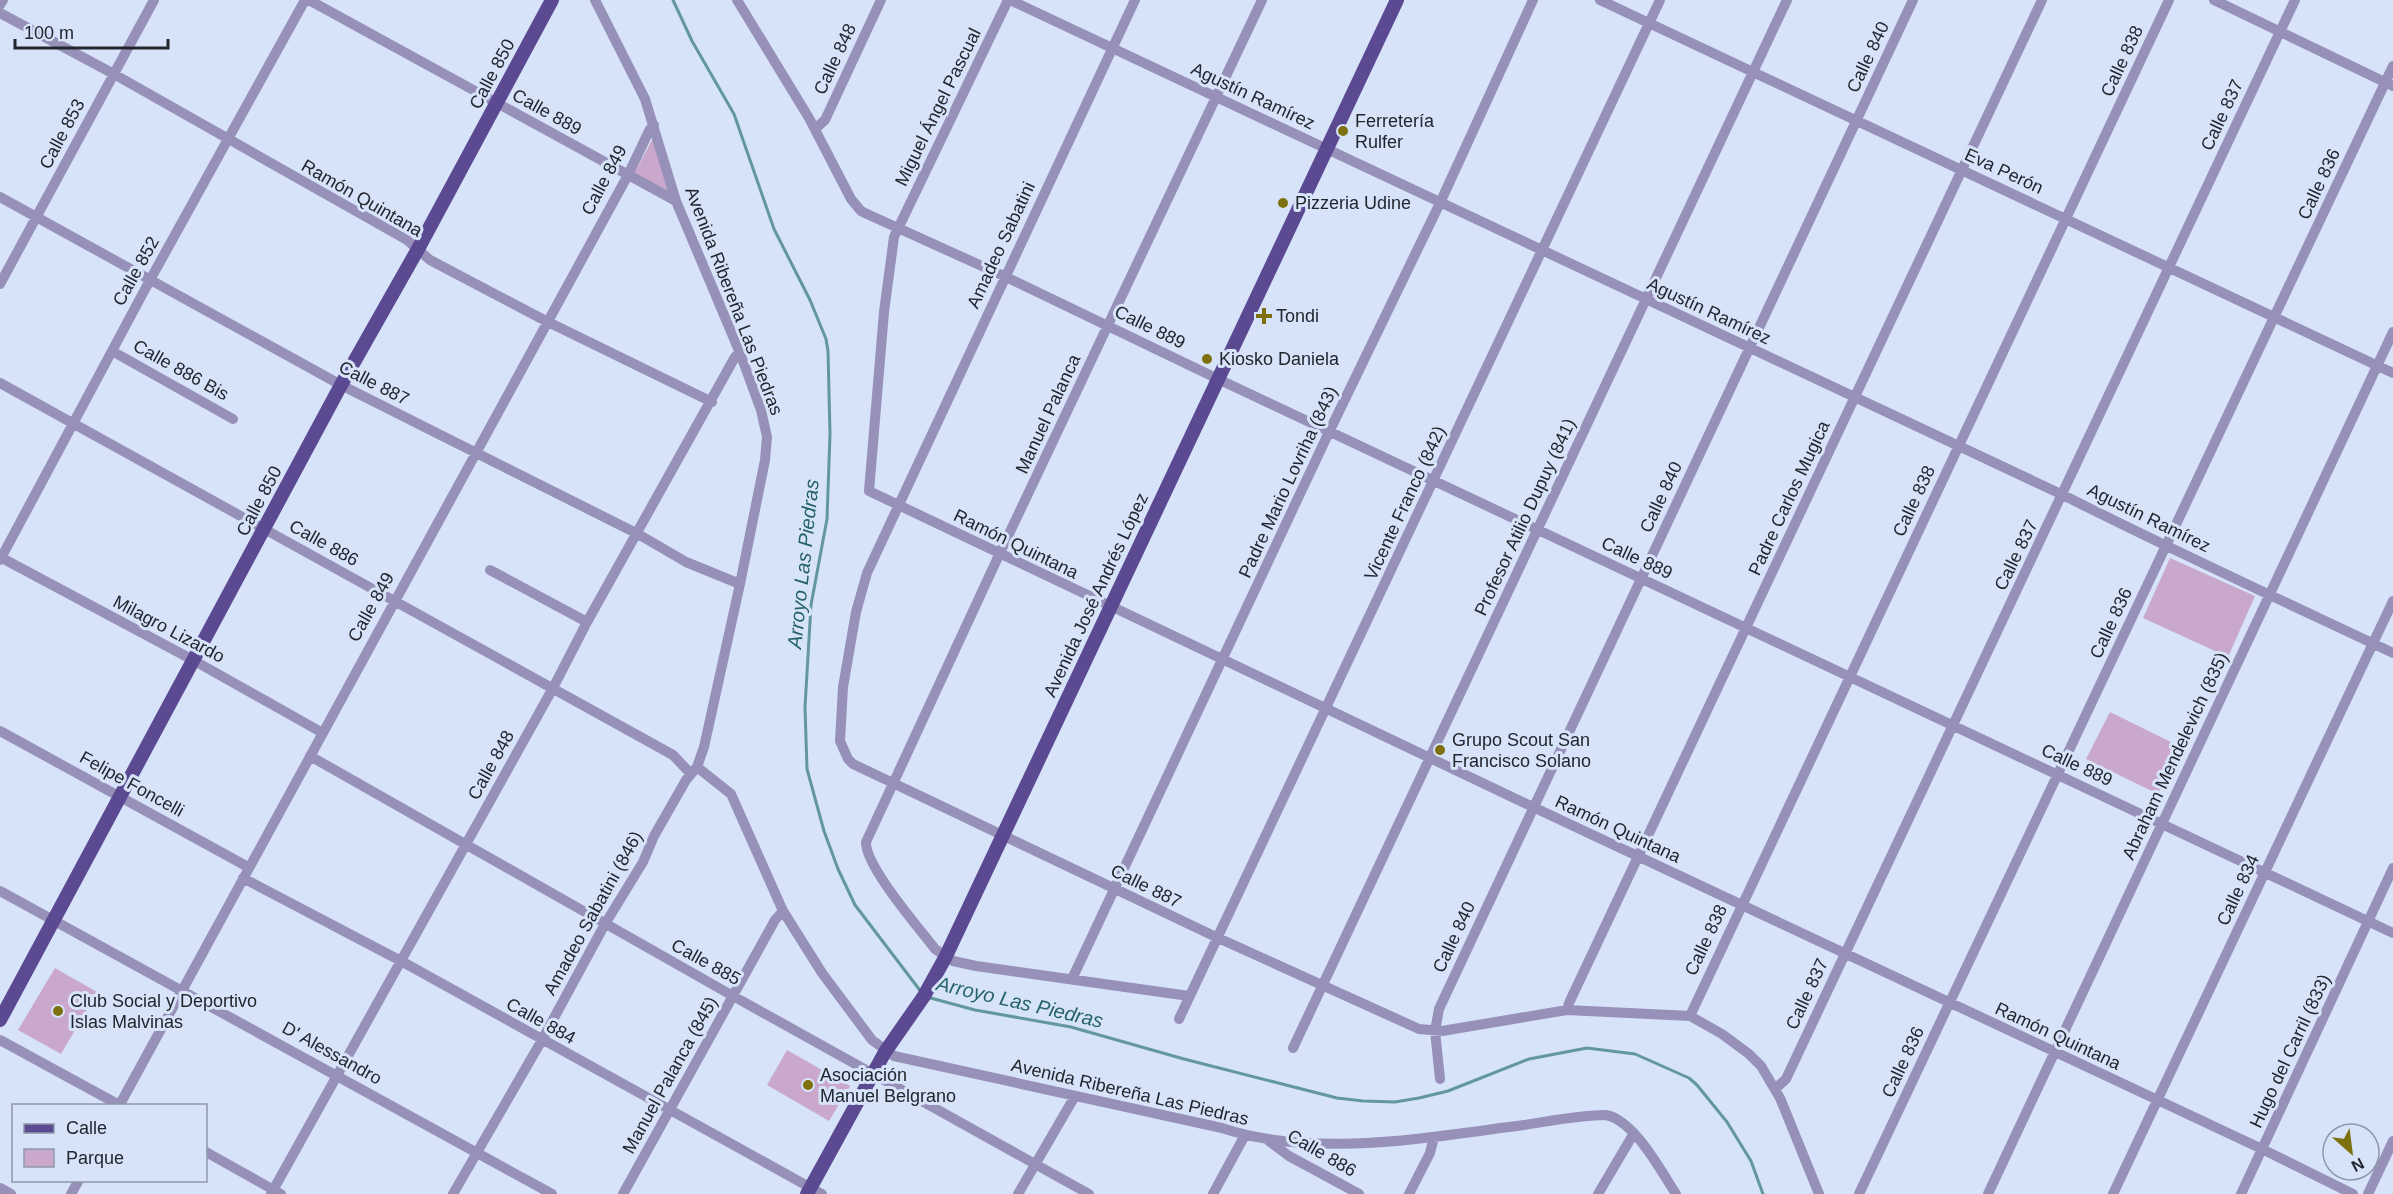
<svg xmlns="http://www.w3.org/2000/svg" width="2393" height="1194" viewBox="0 0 2393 1194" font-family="Helvetica,sans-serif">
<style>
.green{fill:#caa8cc}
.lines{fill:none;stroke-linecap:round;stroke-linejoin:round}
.stream{stroke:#62989b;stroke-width:3}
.minor{stroke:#9790b9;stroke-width:10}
.major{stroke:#5b4992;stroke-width:14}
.poi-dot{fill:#7c700f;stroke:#d6e3f9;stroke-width:2}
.labels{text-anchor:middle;stroke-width:6;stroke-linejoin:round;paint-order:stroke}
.street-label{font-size:18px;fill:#22272f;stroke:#d6e3f9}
.poi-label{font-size:18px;fill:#22272f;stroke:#d6e3f9;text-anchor:start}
.water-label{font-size:20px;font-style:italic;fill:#256364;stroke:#d6e3f9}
</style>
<rect width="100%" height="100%" fill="#d6e3f9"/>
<path class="green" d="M652,140H655L669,193L634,174Z
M2170,558L2255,596L2228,657L2143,618Z
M2110,712L2181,747L2158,794L2086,759Z
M55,968L97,992L61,1054L18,1030Z
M787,1050L850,1086L829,1121L767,1085Z"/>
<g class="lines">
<path class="stream" d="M673,0L692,41L734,114L774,229L810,300L826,339L828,351L830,434L827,519L811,605L805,707L807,769L824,831L838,869L855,905L922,993
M927,997L975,1010L1071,1027L1184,1059L1337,1098L1363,1101L1395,1102L1419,1098L1448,1091L1529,1059L1587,1048L1635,1054L1689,1078L1697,1085L1727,1122L1751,1161L1763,1194"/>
<path class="minor" d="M309,0L676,201
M737,0L809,118L851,199L861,211L867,214L1004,276L1218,379L2393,933
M1008,0L894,237L884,312L869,491L1533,807L2262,1149L2353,1194
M1010,0L2063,495C2172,550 2283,601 2393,653
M1135,0L867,573L856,612L843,687L840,741L848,759L853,764L893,783L1216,937L1419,1029L1442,1031L1567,1010L1690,1016L1722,1034L1749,1054L1761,1066L1780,1098L1819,1194
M1600,0L2393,373
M2214,0L2393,86
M0,5L3,0
M0,13L112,73L407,240L430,260L546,321L712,402
M815,129L825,120L881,0
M0,197L341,385L638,534L686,562L740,584
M0,284L154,0
M112,351L233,419
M0,383L673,755L690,773
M0,557L193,660L321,732
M0,560L150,280L305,0
M490,570L587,622
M0,731L248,867
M310,756L733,996L1089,1194
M697,767L731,794L783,911L822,973L872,1040L894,1056L1222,1128C1314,1159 1429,1137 1524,1125C1551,1121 1579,1115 1606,1115C1634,1120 1661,1171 1676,1194
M243,878L401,961L822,1194
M0,891L552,1194
M1072,979L1330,430L1440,203L1533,0
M1189,996L976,966L953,961L935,949C919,928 865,866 866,842L999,555L1262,0
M1567,1010L1569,1003L2042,0
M1690,1016L2169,0
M1179,1019L1660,0
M0,1040L121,1106
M1293,1048L1787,0
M1440,1079L1435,1031L1439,1009L1913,0
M1775,1089L1786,1079L2295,0
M119,1106L628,175L650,129L654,125
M1269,1141L1289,1156L1359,1194
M206,1152L281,1194
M0,1188L11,1194
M71,1194L79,1180
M271,1194L553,688L587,622L735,357L740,353
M453,1194L542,1040L605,924L643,862L654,836L686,780L697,767L704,747L740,584L765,460L767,437L761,410L740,353L676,201L645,99L595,0
M623,1194L775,920L783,911
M1018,1194L1075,1096
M1213,1194L1245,1135
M1409,1194L1430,1153L1434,1137
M1598,1194L1634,1133
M1859,1194L2393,66
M1988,1194L2393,332
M2113,1194L2393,601
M2241,1194L2393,868
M2368,1194L2393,1141"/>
<path class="major" d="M0,1020L341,385L418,249L552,0
M807,1194L885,1052L924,996L945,958L1397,0"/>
</g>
<g class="poi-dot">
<circle cx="1343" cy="131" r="6"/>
<circle cx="1283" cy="203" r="6"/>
<path d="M1261 307h6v6h6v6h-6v6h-6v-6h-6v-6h6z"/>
<circle cx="1207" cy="359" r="6"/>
<circle cx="1440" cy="750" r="6"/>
<circle cx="58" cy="1011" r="6"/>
<circle cx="808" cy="1085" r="6"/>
</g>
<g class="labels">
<g class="street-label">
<text transform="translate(1868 57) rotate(-65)" y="6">Calle 840</text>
<text transform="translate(835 59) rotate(-65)" y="6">Calle 848</text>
<text transform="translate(2122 61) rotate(-65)" y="6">Calle 838</text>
<text transform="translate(492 74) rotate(-62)" y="6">Calle 850</text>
<text transform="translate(1253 96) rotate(25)" y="6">Agustín Ramírez</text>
<text transform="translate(938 107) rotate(-64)" y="6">Miguel Ángel Pascual</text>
<text transform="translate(547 112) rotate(29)" y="6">Calle 889</text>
<text transform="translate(2222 115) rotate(-65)" y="6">Calle 837</text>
<text transform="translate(62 134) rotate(-62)" y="6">Calle 853</text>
<text transform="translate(2004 171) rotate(25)" y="6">Eva Perón</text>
<text transform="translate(604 180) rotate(-62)" y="6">Calle 849</text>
<text transform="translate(2319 184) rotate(-65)" y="6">Calle 836</text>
<text transform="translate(362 198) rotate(30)" y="6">Ramón Quintana</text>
<text transform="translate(1001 245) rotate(-65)" y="6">Amadeo Sabatini</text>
<text transform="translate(136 271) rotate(-61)" y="6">Calle 852</text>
<text transform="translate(734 301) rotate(69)" y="6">Avenida Ribereña Las Piedras</text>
<text transform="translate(1709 311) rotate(25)" y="6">Agustín Ramírez</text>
<text transform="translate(1150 327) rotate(26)" y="6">Calle 889</text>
<text transform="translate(181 370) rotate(29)" y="6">Calle 886 Bis</text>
<text transform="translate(374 383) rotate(27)" y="6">Calle 887</text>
<text transform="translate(1048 414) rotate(-65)" y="6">Manuel Palanca</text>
<text transform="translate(1288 482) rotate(-65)" y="6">Padre Mario Lovriha (843)</text>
<text transform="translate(1661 497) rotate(-65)" y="6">Calle 840</text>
<text transform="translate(1789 498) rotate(-65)" y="6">Padre Carlos Mugica</text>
<text transform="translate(259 501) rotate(-62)" y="6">Calle 850</text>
<text transform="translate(1914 501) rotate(-65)" y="6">Calle 838</text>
<text transform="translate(1405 503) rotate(-65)" y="6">Vicente Franco (842)</text>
<text transform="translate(1525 517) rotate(-65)" y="6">Profesor Atilio Dupuy (841)</text>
<text transform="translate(2149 518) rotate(26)" y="6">Agustín Ramírez</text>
<text transform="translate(324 543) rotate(29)" y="6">Calle 886</text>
<text transform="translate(1016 544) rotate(26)" y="6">Ramón Quintana</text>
<text transform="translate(2016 555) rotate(-64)" y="6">Calle 837</text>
<text transform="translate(1637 558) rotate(25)" y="6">Calle 889</text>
<text transform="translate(1096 595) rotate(-65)" y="6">Avenida José Andrés López</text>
<text transform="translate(371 607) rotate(-61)" y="6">Calle 849</text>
<text transform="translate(2111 623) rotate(-65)" y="6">Calle 836</text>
<text transform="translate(169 629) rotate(28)" y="6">Milagro Lizardo</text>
<text transform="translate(2175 756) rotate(-65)" y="6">Abraham Mendelevich (835)</text>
<text transform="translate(491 765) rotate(-61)" y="6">Calle 848</text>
<text transform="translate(2077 765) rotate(25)" y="6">Calle 889</text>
<text transform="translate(132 784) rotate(29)" y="6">Felipe Foncelli</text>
<text transform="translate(1618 829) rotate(25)" y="6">Ramón Quintana</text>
<text transform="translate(1146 886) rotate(26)" y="6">Calle 887</text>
<text transform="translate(2238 890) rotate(-65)" y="6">Calle 834</text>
<text transform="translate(593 913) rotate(-61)" y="6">Amadeo Sabatini (846)</text>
<text transform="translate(1454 937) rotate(-65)" y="6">Calle 840</text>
<text transform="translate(1706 940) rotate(-65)" y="6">Calle 838</text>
<text transform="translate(706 962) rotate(29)" y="6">Calle 885</text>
<text transform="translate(1807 994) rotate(-65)" y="6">Calle 837</text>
<text transform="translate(541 1021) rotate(29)" y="6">Calle 884</text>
<text transform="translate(2058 1036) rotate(25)" y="6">Ramón Quintana</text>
<text transform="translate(2290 1051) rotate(-65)" y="6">Hugo del Carril (833)</text>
<text transform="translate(332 1053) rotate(29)" y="6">D' Alessandro</text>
<text transform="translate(1903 1062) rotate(-65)" y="6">Calle 836</text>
<text transform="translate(670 1075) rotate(-61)" y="6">Manuel Palanca (845)</text>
<text transform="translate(1130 1092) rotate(13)" y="6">Avenida Ribereña Las Piedras</text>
<text transform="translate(1322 1153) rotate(30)" y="6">Calle 886</text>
</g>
<g class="poi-label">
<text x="1355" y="127">Ferretería<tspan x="1355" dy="21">Rulfer</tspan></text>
<text x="1295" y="209">Pizzeria Udine</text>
<text x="1276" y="322">Tondi</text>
<text x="1219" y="365">Kiosko Daniela</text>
<text x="1452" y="746">Grupo Scout San<tspan x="1452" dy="21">Francisco Solano</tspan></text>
<text x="70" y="1007">Club Social y Deportivo<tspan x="70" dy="21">Islas Malvinas</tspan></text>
<text x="820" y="1081">Asociación<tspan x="820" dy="21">Manuel Belgrano</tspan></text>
</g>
<g class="water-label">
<text transform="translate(803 564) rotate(-84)" y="7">Arroyo Las Piedras</text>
<text transform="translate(1020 1002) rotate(13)" y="7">Arroyo Las Piedras</text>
</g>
</g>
<rect x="12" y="1104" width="195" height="78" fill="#d6e3f9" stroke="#8e98a8" stroke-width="1.5"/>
<rect x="24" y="1124" width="30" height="9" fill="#5b4992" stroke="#8e98a8" stroke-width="1.5"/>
<text x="66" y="1134" font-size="18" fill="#22272f">Calle</text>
<rect x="24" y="1149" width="30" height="18" fill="#caa8cc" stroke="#8e98a8" stroke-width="1.5"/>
<text x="66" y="1164" font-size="18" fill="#22272f">Parque</text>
<g transform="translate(2351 1152) rotate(152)"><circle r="28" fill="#d6e3f9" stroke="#8e98a8" stroke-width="1.5"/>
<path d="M0-4.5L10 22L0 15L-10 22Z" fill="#7c700f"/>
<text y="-9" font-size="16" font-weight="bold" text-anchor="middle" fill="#22272f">N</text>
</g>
<path d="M15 39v9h153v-9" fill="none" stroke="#22272f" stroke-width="3"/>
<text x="24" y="39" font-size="18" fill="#22272f" stroke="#d6e3f9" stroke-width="4.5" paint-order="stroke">100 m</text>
</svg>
